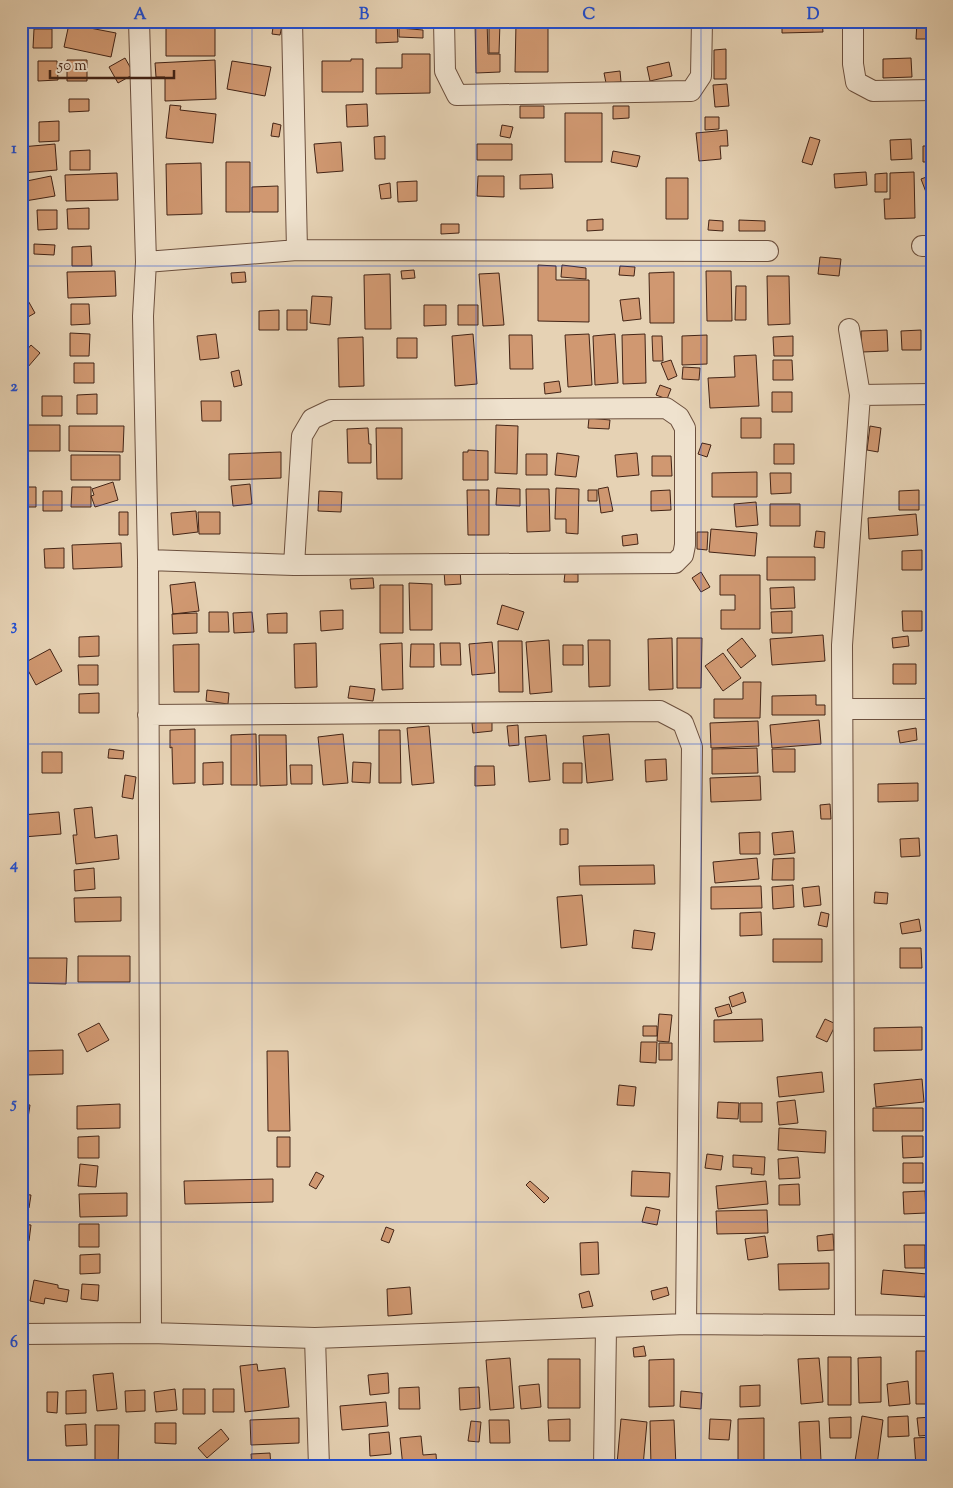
<svg xmlns="http://www.w3.org/2000/svg" width="953" height="1488" viewBox="0 0 953 1488" font-family="'Sorts Mill Goudy',serif">
<style>
.building{fill:#d09871;stroke:#432416}
.lines{fill:none;stroke-linecap:round;stroke-linejoin:round}
.minor-casing{stroke:#6c503e;stroke-width:22}
.minor{stroke:#efe2ce;stroke-width:20}
.grid{fill:none;stroke:#1d4ed8;stroke-width:1;stroke-opacity:0.55}
.neatline{fill:none;stroke:#1d4ed8;stroke-width:2}
.grid-label{font-size:16px;text-anchor:middle;font-weight:bold;fill:#1d4ed8}
</style>
<rect width="100%" height="100%" fill="#e6d2b4"/>
<filter id="stains"><feTurbulence type="fractalNoise" baseFrequency=".004" numOctaves="4"/><feColorMatrix values="0 0 0 0 .2 0 0 0 0 .09 0 0 0 0 .02 0 0 0 .5 -.17"/></filter>
<radialGradient id="worn" r=".72"><stop offset=".6" stop-color="#630" stop-opacity="0"/><stop offset="1" stop-color="#630" stop-opacity=".3"/></radialGradient>
<path class="building" d="M166,21H186V28L215,27V56H166Z
M274,21H283L280,35L272,34Z
M376,21H397L398,42L376,43Z
M475,21H487L488,54H500V72L476,73Z
M782,21H822L823,32L782,33Z
M917,21H927L926,39H916Z
M928,21H932V40L928,39Z
M489,22H500L499,53H489Z
M548,22V72H515L516,23Z
M69,24L116,33L111,57L64,47Z
M399,28L423,30V38L399,37Z
M34,29H52V48H33Z
M726,49V79H714V50Z
M402,54H430V93L376,94V68H402Z
M125,58L134,74L118,83L109,67Z
M911,58L912,77L883,78V59Z
M351,59H363V92H322V61H351Z
M67,60H87V81H67Z
M215,60L216,99L165,101V77H156L155,63Z
M38,61H57L58,80L38,81Z
M232,61L271,67L265,96L227,89Z
M669,62L672,76L650,81L647,67Z
M620,71L621,82L606,83L604,73Z
M727,84L729,106L715,107L713,85Z
M69,99H89V111L69,112Z
M367,104L368,126L347,127L346,105Z
M170,105L181,106L180,110L216,114L213,143L166,138Z
M520,106H544V118H520Z
M613,106H629V118L613,119Z
M930,111H932V162H923V146H931Z
M565,113H602V162H565Z
M705,117H719V129L705,130Z
M59,121V141L39,142V122Z
M273,123L281,125L279,137L271,136Z
M502,125L513,127L510,138L500,136Z
M727,130L728,146H720L721,159L699,161L696,133Z
M385,136V159H375L374,137Z
M810,137L820,140L812,165L802,162Z
M911,139L912,159L891,160L890,140Z
M341,142L343,171L317,173L314,144Z
M55,144L57,170L21,173V147Z
M477,144H512V160H477Z
M90,150V170H70V151Z
M613,151L640,156L637,167L611,162Z
M226,162H250V212H226Z
M201,163L202,214L167,215L166,164Z
M866,172L867,185L835,188L834,174Z
M914,172L915,218L885,219L884,199H890V173Z
M117,173L118,200L66,201L65,175Z
M887,173V192H875V174Z
M552,174L553,188L520,189V175Z
M932,175V199L929,200L921,179Z
M51,176L55,196L25,201L22,182Z
M478,176H504V197L477,196Z
M666,178H688V219H666Z
M417,181V201L398,202L397,182Z
M390,183L391,198L381,199L379,185Z
M278,186V212H252V187Z
M89,208V229H68L67,209Z
M37,210H57V229L38,230Z
M603,219V230L587,231V220Z
M709,220L723,221V231L708,230Z
M739,220L765,221V231H739Z
M441,224H459V233L441,234Z
M34,244L55,245L54,255L34,254Z
M91,246L92,266H72V247Z
M820,257L841,259L839,276L818,274Z
M538,265L556,266V280H589V322L538,321Z
M562,265L586,268V279L561,277Z
M620,266L635,267L634,276L619,275Z
M414,270L415,278L402,279L401,271Z
M115,271L116,296L68,298L67,272Z
M706,271H731L732,321H707Z
M245,272L246,282L232,283L231,273Z
M674,272V323H650L649,273Z
M499,273L504,325L483,326L479,274Z
M390,274L391,329H365L364,275Z
M767,276H789L790,324L768,325Z
M736,286H746V320H735Z
M312,296L332,297L330,325L310,323Z
M26,297L35,313L21,321V300Z
M639,298L641,319L623,321L620,300Z
M71,304H89L90,324L71,325Z
M424,305H446V325L424,326Z
M458,305H478V325H458Z
M279,310V330H259V311Z
M287,310H307V330H287Z
M887,330L888,351L862,352L861,331Z
M921,330V350H902L901,331Z
M70,333L90,334L89,356H70Z
M216,334L219,358L200,360L197,336Z
M473,334L477,384L455,386L452,336Z
M589,334L592,385L568,387L565,335Z
M615,334L618,383L595,385L593,336Z
M645,334L646,383L623,384L622,335Z
M509,335H532L533,369H510Z
M707,335V364L682,365V336Z
M652,336H662L663,361H653Z
M793,336V356H774L773,337Z
M363,337L364,386L339,387L338,338Z
M397,338H417V358H397Z
M31,345L40,353L21,375V357Z
M756,355L759,406L710,408L708,378L735,377L734,356Z
M671,360L677,376L668,380L661,363Z
M773,360H792L793,380H773Z
M74,363H94V383H74Z
M683,367L700,368L699,380L682,379Z
M239,370L242,385L234,387L231,372Z
M559,381L561,392L545,394L544,383Z
M660,385L671,389L667,399L656,395Z
M772,392H792V412H772Z
M97,394V414H77V395Z
M42,396H62V416H42Z
M201,401H221V421H202Z
M589,418L610,420L609,429L588,428Z
M741,418H761V438H741Z
M21,425H60V451H21Z
M496,425L518,426L517,474L495,473Z
M928,425H932V450H929Z
M69,426H124L123,452L69,451Z
M870,426L881,428L878,452L867,450Z
M368,428L369,444H371V463H348L347,429Z
M376,428H402V479H377Z
M702,443L711,445L707,457L698,454Z
M774,444H794V464H774Z
M468,450L488,451V480H463V452H468Z
M281,452V478L229,480V454Z
M557,453L579,456L576,477L555,475Z
M637,453L639,475L617,477L615,455Z
M526,454H547V475H526Z
M71,455H120V480H71Z
M652,456H671L672,476H652Z
M757,472V497H712V473Z
M770,473H791V493L771,494Z
M113,482L118,500L95,507L91,496L94,495L92,489Z
M250,484L252,504L233,506L231,486Z
M928,484H932V509H928Z
M21,487H36V507H21Z
M72,487H91V507H71Z
M608,487L613,511L601,513L598,489Z
M497,488L520,489V506L496,505Z
M556,488L579,489L578,534L566,533V519H555Z
M526,489H549L550,531L527,532Z
M467,490H489V535H468Z
M588,490H597V501H588Z
M670,490L671,510L651,511V491Z
M919,490V510H899V491Z
M43,491H62V511H43Z
M319,491L342,492L341,512L318,511Z
M756,502L758,525L736,527L734,504Z
M770,504H800V526H770Z
M196,511L198,532L173,535L171,513Z
M119,512H128V535H119Z
M198,512H220V534H199Z
M916,514L918,535L869,539L868,518Z
M929,514H932V539H929Z
M711,529L757,533L755,556L709,552Z
M816,531L825,532L824,548L814,547Z
M697,532H708L707,550L697,549Z
M637,534L638,544L623,546L622,536Z
M121,543L122,567L73,569L72,545Z
M64,548V568H45L44,549Z
M922,550V570H902V551Z
M767,557H815V580H767Z
M460,570L461,584L445,585L444,571Z
M701,572L710,587L701,592L692,578Z
M565,573L578,574V582H564Z
M720,575H760V629H721V610H735V595H720Z
M373,578L374,588L351,589L350,579Z
M195,582L199,611L173,614L170,585Z
M409,583L432,584V630H410Z
M380,585H403V633H380Z
M794,587L795,608L771,609L770,588Z
M502,605L524,612L518,630L497,624Z
M343,610V629L321,631L320,611Z
M792,611V633H772L771,612Z
M902,611H922V631H903Z
M209,612H228L229,632H209Z
M252,612L254,632L234,633L233,613Z
M197,613V633L173,634L172,614Z
M287,613V633H268L267,614Z
M823,635L825,661L772,665L770,639Z
M99,636V656L79,657V637Z
M908,636L909,646L893,648L892,638Z
M672,638L673,689L649,690L648,639Z
M677,638H702L701,688H677Z
M742,638L756,656L741,668L727,650Z
M549,640L552,692L530,694L526,642Z
M588,640H610V686L589,687Z
M498,641H522L523,692H499Z
M492,642L495,673L472,675L469,644Z
M316,643L317,687L295,688L294,644Z
M402,643L403,689L382,690L380,644Z
M440,643H460L461,665H441Z
M199,644V692H174L173,645Z
M411,644H434V667H410Z
M563,645H583V665H563Z
M50,649L62,671L36,685L24,663Z
M723,653L741,678L723,691L705,666Z
M893,664H916V684H893Z
M78,665H98V685H79Z
M743,682H761L760,718H714V699H743Z
M350,686L375,689L373,701L348,698Z
M207,690L229,693L228,704L206,701Z
M99,693V713H79V694Z
M816,695V705H825V715H772V696Z
M819,720L821,744L772,748L770,725Z
M492,721V731L473,733L472,723Z
M758,721L759,746L711,748L710,723Z
M518,725L519,745L509,746L507,726Z
M429,726L434,783L412,785L407,728Z
M916,728L917,740L900,743L898,731Z
M195,729V783L173,784L172,747L170,748V730Z
M379,730H400L401,783H379Z
M256,734L257,785H231V735Z
M343,734L348,783L323,785L318,737Z
M609,734L613,780L587,783L583,736Z
M259,735H286L287,785L260,786Z
M546,735L550,780L529,782L525,737Z
M757,748L758,773L712,774V749Z
M109,749L124,751L123,759L108,758Z
M772,749H795V772H773Z
M42,752H62V773H42Z
M666,759L667,780L646,782L645,760Z
M223,762V784L203,785V763Z
M353,762L371,763L370,783L352,782Z
M563,763H582V783H563Z
M290,765H312V784H291Z
M475,766H494L495,785L475,786Z
M125,775L136,777L133,799L122,797Z
M760,776L761,800L711,802L710,778Z
M918,783V801L878,802V784Z
M830,804L831,819H821L820,805Z
M92,807L95,838L117,835L119,859L76,864L73,835H77L74,809Z
M59,812L61,834L23,837L21,815Z
M560,829H568V844L560,845Z
M793,831L795,853L774,855L772,833Z
M760,832V854H740L739,833Z
M919,838L920,856L901,857L900,839Z
M757,858L759,879L715,883L713,862Z
M794,858V880H772L773,859Z
M654,865L655,884L580,885L579,866Z
M21,866H28V889H21Z
M94,868L95,889L75,891L74,870Z
M793,885L794,907L773,909L772,887Z
M761,886L762,908L711,909V887Z
M819,886L821,905L804,907L802,888Z
M875,892L888,893L887,904L874,903Z
M582,895L587,945L561,948L557,897Z
M121,897V921L75,922L74,898Z
M761,912L762,935L740,936V913Z
M821,912L829,914L827,927L818,925Z
M919,919L921,931L902,934L900,923Z
M634,930L655,933L652,950L632,948Z
M773,939H822V962H773Z
M900,948H921L922,968H900Z
M78,956H130V982H78Z
M26,958H67L66,984L26,983Z
M743,992L746,1002L732,1007L729,997Z
M729,1004L732,1013L718,1017L715,1008Z
M659,1014L672,1015L669,1042L657,1041Z
M762,1019L763,1041L714,1042V1020Z
M825,1019L836,1024L827,1042L816,1037Z
M99,1023L109,1040L87,1052L78,1034Z
M643,1026H657V1036H643Z
M922,1027V1050L874,1051V1028Z
M641,1042H657L656,1063L640,1062Z
M659,1043H672V1060H659Z
M63,1050V1074L27,1075L26,1051Z
M267,1051H288L290,1131H268Z
M822,1072L824,1092L779,1097L777,1077Z
M922,1079L924,1102L876,1107L874,1084Z
M619,1085L636,1087L634,1106L617,1105Z
M795,1100L798,1123L779,1125L777,1102Z
M718,1102L739,1103L738,1119L717,1118Z
M740,1103H762V1122H740Z
M21,1104L30,1105L28,1118L21,1117Z
M120,1104V1128L77,1129V1106Z
M873,1108H923V1131H873Z
M779,1128L826,1131L825,1153L778,1150Z
M99,1136V1158H78V1137Z
M902,1136H923V1157L903,1158Z
M277,1137H290V1167H277Z
M707,1154L723,1156L721,1170L705,1168Z
M733,1155L765,1157L764,1175L751,1174L752,1168L733,1167Z
M798,1157L800,1178L779,1179L778,1159Z
M903,1163H923V1183H903Z
M80,1164L98,1166L96,1187L78,1186Z
M632,1171L670,1173L669,1197L631,1196Z
M316,1172L324,1176L316,1189L309,1185Z
M273,1179V1202L185,1204L184,1181Z
M530,1181L549,1198L544,1203L526,1185Z
M766,1181L768,1204L718,1209L716,1186Z
M799,1184L800,1205H779V1185Z
M925,1191L926,1213L904,1214L903,1192Z
M127,1193V1216L80,1217L79,1194Z
M21,1194L31,1195L29,1208L21,1207Z
M646,1207L660,1210L657,1225L642,1222Z
M767,1210L768,1233L717,1234L716,1211Z
M21,1224L31,1225L29,1241L21,1240Z
M79,1224H99V1247H79Z
M386,1227L394,1230L389,1243L381,1240Z
M833,1234L834,1250L818,1251L817,1236Z
M765,1236L768,1257L748,1260L745,1239Z
M598,1242L599,1274L581,1275L580,1243Z
M904,1245H925V1268H905Z
M100,1254V1273L80,1274V1255Z
M829,1263V1289L779,1290L778,1264Z
M883,1270L927,1274L925,1297L881,1294Z
M34,1280L58,1285V1288L69,1290L67,1302L45,1298L44,1304L30,1301Z
M82,1284L99,1285L98,1301L81,1299Z
M410,1287L412,1314L388,1316L387,1289Z
M667,1287L669,1295L653,1300L651,1291Z
M589,1291L593,1306L582,1308L579,1294Z
M644,1346L646,1356L634,1357L633,1348Z
M916,1351H932V1404H916Z
M828,1357H851V1405H828Z
M881,1357V1402L859,1403L858,1358Z
M510,1358L514,1408L490,1410L486,1360Z
M819,1358L823,1402L801,1404L798,1359Z
M548,1359H580V1408H548Z
M674,1359V1406L649,1407V1360Z
M257,1364L258,1371L285,1368L289,1407L245,1412L240,1366Z
M113,1373L117,1409L97,1411L93,1375Z
M388,1373L389,1393L370,1395L368,1375Z
M908,1381L910,1404L889,1406L887,1384Z
M539,1384L541,1407L521,1409L519,1386Z
M760,1385V1406L740,1407V1386Z
M419,1387L420,1409H399V1388Z
M479,1387L480,1408L460,1410L459,1388Z
M175,1389L177,1410L156,1412L154,1392Z
M183,1389H205V1414H183Z
M213,1389H234V1412H213Z
M86,1390V1413L66,1414V1391Z
M145,1390V1411L126,1412L125,1391Z
M681,1391L702,1393L701,1409L680,1407Z
M47,1392H58L57,1413L47,1412Z
M386,1402L388,1426L342,1430L340,1406Z
M862,1416L883,1420L877,1465L855,1461Z
M908,1416L909,1436L888,1437V1417Z
M851,1417V1438H830L829,1418Z
M932,1417V1435L919,1436L917,1418Z
M299,1418V1443L251,1445L250,1420Z
M764,1418V1467H738V1419Z
M570,1419V1441H549L548,1420Z
M621,1419L647,1422L643,1466L617,1464Z
M710,1419L731,1420L729,1440L709,1439Z
M489,1420H509L510,1443H490Z
M674,1420L676,1467H651L650,1421Z
M471,1421L481,1422L479,1442L468,1441Z
M819,1421L821,1461L801,1462L799,1422Z
M155,1423H176V1444L155,1443Z
M86,1424L87,1445L66,1446L65,1425Z
M95,1425H119L118,1467H95Z
M221,1429L229,1439L207,1458L198,1448Z
M389,1432L391,1454L370,1456L369,1434Z
M421,1436L423,1455L436,1454L437,1467H403L400,1438Z
M932,1437V1467H916L914,1438Z
M270,1453L271,1467H252L251,1454Z
M391,1460V1467H340V1461Z"/>
<g class="lines">
<g class="minor-casing">
<path id="minor" d="M139,21L146,262L143,316L148,560L151,1333
M292,21L297,250
M444,21L445,71L457,95L691,91L701,76L702,21
M853,21V64L856,82L873,91L932,90
M922,246H932
M146,262L297,250L768,251
M860,395L932,394
M148,560L294,565L675,563L683,555L685,545V428L679,417L666,408L331,410L312,419L302,436L294,565
M843,709H932
M148,715L660,711L683,723L692,747L686,1324
M845,1325L842,645L860,395L849,329
M21,1334L151,1333L315,1338L686,1324L932,1326
M315,1338L319,1467
M604,1467L606,1328"/>
</g>
<use href="#minor" class="minor"/>
</g>
<path class="grid" d="M252,21V1467M476,21V1467M701,21V1467M21,266H932M21,505H932M21,744H932M21,983H932M21,1222H932"/>
<rect width="953" height="1488" fill="none" stroke="#e6d2b4" stroke-width="55"/>
<path d="M50 70v8h124v-8" fill="none" stroke="#432416" stroke-width="2.5"/>
<text x="58" y="70" font-size="15" fill="#432416" stroke="#efe2ce" stroke-width="4" paint-order="stroke">50 m</text>
<rect x="28" y="28" width="898" height="1432" class="neatline"/>
<g class="grid-label">
<text x="140" y="19">A</text>
<text x="364" y="19">B</text>
<text x="589" y="19">C</text>
<text x="813" y="19">D</text>
<text x="14" y="153">1</text>
<text x="14" y="391">2</text>
<text x="14" y="630">3</text>
<text x="14" y="869">4</text>
<text x="14" y="1108">5</text>
<text x="14" y="1347">6</text>
</g>
<rect width="100%" height="100%" filter="url(#stains)"/>
<rect width="100%" height="100%" fill="url(#worn)"/>
</svg>
